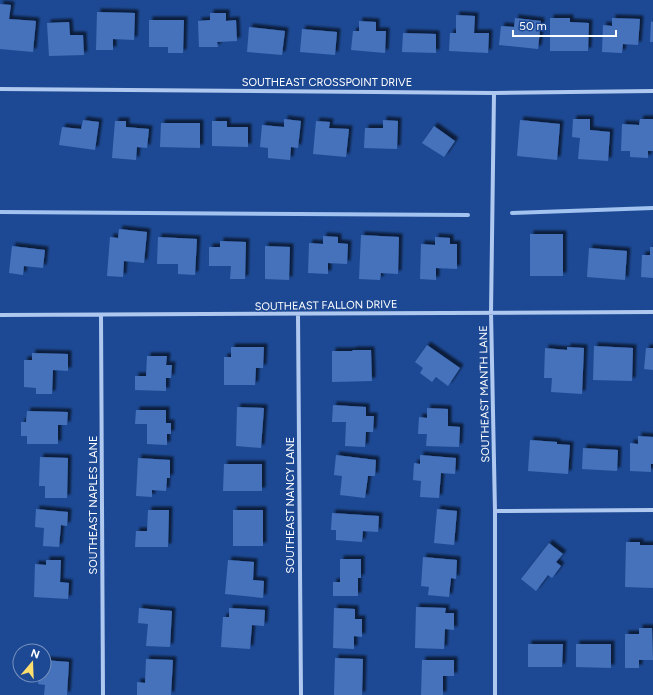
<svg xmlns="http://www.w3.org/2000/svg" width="653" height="695" viewBox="0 0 653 695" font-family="Figtree,sans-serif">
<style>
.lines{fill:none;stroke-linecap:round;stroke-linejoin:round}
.stream{stroke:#a2c2f0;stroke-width:4}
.building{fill:#4572bb;filter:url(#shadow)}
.street{stroke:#afc8ef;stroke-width:4}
.labels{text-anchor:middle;stroke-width:3;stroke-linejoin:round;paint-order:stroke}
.street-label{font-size:11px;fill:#fff;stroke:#1d4994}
</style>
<defs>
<filter id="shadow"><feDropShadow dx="3.5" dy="-3.5" stdDeviation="1" flood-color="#0009"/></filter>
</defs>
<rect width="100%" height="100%" fill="#1d4994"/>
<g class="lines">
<path class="stream" d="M0,212L468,215
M512,213L653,208"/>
</g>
<path class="building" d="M0,4L11,5L9,19L36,21L33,52L0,49Z
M97,12L135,13L134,40L113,39V50H96Z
M210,13H226V21L236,20L237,41L217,42L218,47H199L198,21L210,20Z
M456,15L475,16L474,33H489L488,53L449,51L450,33H456Z
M515,18L541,21L538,49L499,45L501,26L514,27Z
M550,18H570V22L589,23L588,51H550Z
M612,18L640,19L638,45L623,44L622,53L602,52L603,25L612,26Z
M149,20H184L183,53H168V47H149Z
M359,21L376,22V31H386L385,53L351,50L353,31H359Z
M651,21L653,22V42H650Z
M69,22L70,35H83L84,55L49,56L47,23Z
M249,27L285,31L282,55L247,52Z
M302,29L337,32L335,55L300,52Z
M403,33L436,34V53L402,52Z
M284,119L301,121L298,148L291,147L290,160L268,158V148L260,147L262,125L284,127Z
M573,119H590V130L610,132L608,161L578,159L580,138L572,137Z
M640,119H653V151H648V158L630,157V151H621L622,124L639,125Z
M83,120L99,122L95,150L59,145L62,127L81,129Z
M383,120L398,121L397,149L364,148L365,128H383Z
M520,120L560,124L557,160L517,156Z
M115,121H126V127L149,129L147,148L137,147L136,160L112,158Z
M212,121H227V127H248V147L212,146Z
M316,121L330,122L329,128L349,129L346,157L313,154Z
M161,123H200V148L160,147Z
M434,126L455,141L444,157L422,143Z
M119,229L147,232L144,263L124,261L123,277L107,276L110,237L118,238Z
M530,234H563V276H530Z
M361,235L399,237L398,274L381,273L380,280L359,279Z
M323,236L338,237V243L348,244L347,264L328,263V274L308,273L309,243L323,244Z
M158,237L197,239L195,275L178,274V264H157Z
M435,237L450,238V244H457V269L436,268V280L420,279L421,244L435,245Z
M220,241L246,242L245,279H230L231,266H209V247H220Z
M12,246L45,250L43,268L24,266L23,275L9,273Z
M265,246L290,247L289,280L265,279Z
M650,247H653V278L641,277L642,255H650Z
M589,248L627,251L625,280L587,277Z
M427,345L460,368L448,386L436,377L432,382L420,373L423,368L415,362Z
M594,346L633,348L632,381L593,380Z
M231,347H264L263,368H256L255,385H224V357H231Z
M567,347L584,348L582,394L551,392L552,378H544L545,348L567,350Z
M646,348H653V370L644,369Z
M352,350H371L372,381L332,382V351H353Z
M32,353L68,354V371L53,370L52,394H36V388L24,387V360H32Z
M147,356H167L166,365H172L171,378H166V391L135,390V376H146Z
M333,405L366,407V416H374L373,432H366L365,447L345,446L346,422H332Z
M237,407L264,408L261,448L236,446Z
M427,408L448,409V426L460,427L459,447L426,446L427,434H418L419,417L427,418Z
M136,410H166V423H171V434H167V445L147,444V424H135Z
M27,411L68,412L67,425H58V444H27V436H21V422H26Z
M638,436L653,437V464H651V472L630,471V443L638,444Z
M530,440L557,442V444L570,445L568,474L528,471Z
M583,448L618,450L617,471L582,469Z
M336,455L376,460L375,476H368L365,498L340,495L342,476L334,475Z
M420,455L456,458L455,474L441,473L439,498L420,497L421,481L413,480L414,463L420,464Z
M40,457L68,458L67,498H45V486H39Z
M138,458L170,460V478H167L166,491L152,490V497L136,496Z
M224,464H262V491H223Z
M36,509L68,512L67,526L61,525L59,547L43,546L44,528L35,527Z
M437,509L457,511L454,545L434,543Z
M148,510H169L168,547H135L136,531H147Z
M233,510H263V546H233Z
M332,513L379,516L378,532L363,531L362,542L336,540V530H331Z
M626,542H640V545H653V588L625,587Z
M549,543L563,554L556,562L561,566L552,578L548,575L536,591L521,579Z
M423,557L457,560L456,579L451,578L449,597L428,595L429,587L421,586Z
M340,559H361V578H358V596H333V582H340Z
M46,560H61L60,582L69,583L68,599L34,597L35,564L46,565Z
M228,560L254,562L253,580L264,581L263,598L225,594Z
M416,607L446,608L445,613H454V630L445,629L444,649L415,648Z
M139,608L172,611L170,647L146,646L148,624L138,623Z
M229,608L265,610L264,626L252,625L250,649L221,647L223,617H229Z
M334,608L355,609V619H362V637L354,636V649L333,648Z
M639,628H652L653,660H639V668H625V634H639Z
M528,644H563L562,667H528Z
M576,644H611V668L576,667Z
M335,658L363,659L362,695H334Z
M146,659L173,660L171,695H137V682L145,683Z
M44,660L69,662L67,695H44L45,685L38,684L39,675H44Z
M422,660H454V676H443V695H421Z"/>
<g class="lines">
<path class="street" d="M0,89L494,93L653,91
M494,93L491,312L495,511V695
M0,315L653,312
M101,315L103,695
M298,315L301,695
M495,511L653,510"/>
</g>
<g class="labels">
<g class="street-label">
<text x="327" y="86">SOUTHEAST CROSSPOINT DRIVE</text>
<text transform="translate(326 305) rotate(-1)" y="4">SOUTHEAST FALLON DRIVE</text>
<text transform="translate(484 394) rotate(-91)" y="4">SOUTHEAST MANTH LANE</text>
<text transform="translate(93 505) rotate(-90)" y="4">SOUTHEAST NAPLES LANE</text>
<text transform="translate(290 505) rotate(-90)" y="4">SOUTHEAST NANCY LANE</text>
</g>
</g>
<g transform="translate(32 663) rotate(19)"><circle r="19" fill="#1d4994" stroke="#7792bf"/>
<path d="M0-3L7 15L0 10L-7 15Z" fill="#fede6e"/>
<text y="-6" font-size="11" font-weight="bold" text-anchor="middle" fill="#ffffff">N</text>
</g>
<path d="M513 30v6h103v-6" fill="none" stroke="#ffffff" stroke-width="2"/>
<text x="519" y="30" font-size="12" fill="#ffffff" stroke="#1d4994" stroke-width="3" paint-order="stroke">50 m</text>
</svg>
